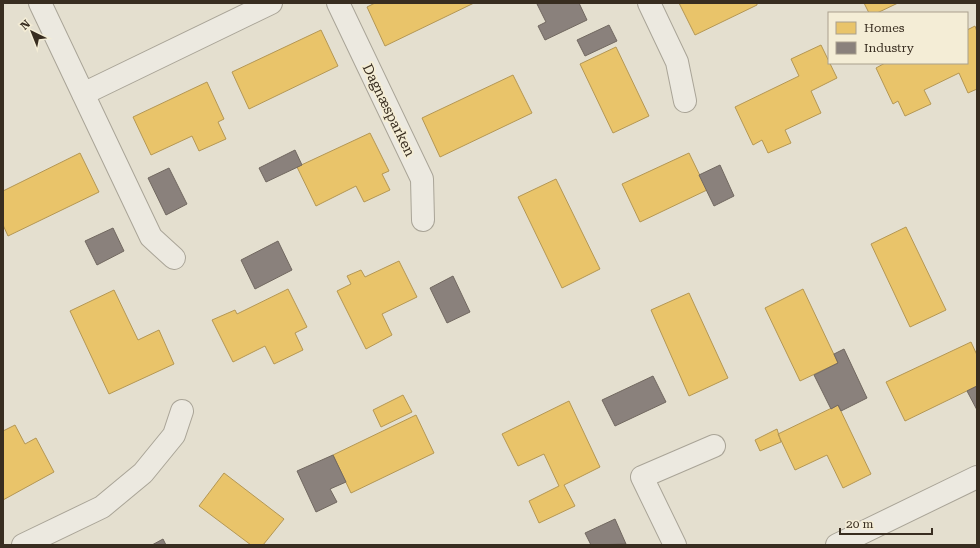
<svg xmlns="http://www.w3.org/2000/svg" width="980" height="548" viewBox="0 0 980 548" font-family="'Roboto Serif',serif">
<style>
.homes{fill:#e9c46a;stroke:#b49754}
.industry{fill:#8a817c;stroke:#716860}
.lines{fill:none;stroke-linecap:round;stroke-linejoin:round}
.minor-casing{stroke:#a9a497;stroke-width:24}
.minor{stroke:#ece9e0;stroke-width:22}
.labels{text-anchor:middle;stroke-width:4;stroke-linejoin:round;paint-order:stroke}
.street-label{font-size:14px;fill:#382d20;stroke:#f4edd6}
</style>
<rect width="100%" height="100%" fill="#e4dfcf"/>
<path class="homes" d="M375,3H474L385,46L367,7Z
M679,3H757V5L695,35Z
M864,3H898L877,13H869Z
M975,26L977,32V89L968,93L959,73L924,90L931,104L905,116L898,101L893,104L876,68L885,63H967V30Z
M321,30L338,66L249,109L232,72Z
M821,45L837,78L811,91L821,113L785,130L791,143L768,153L762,140L753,145L735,107L799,76L791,59Z
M616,47L649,116L613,133L580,64Z
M513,75L532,113L440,157L422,118Z
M207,82L224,119L218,122L226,139L199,151L192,136L151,155L133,117Z
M370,133L389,171L382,174L390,190L364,202L356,186L316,206L297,167Z
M80,153L99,192L8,236L3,225V191Z
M689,153L707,190L640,222L622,184Z
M556,179L600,269L562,288L518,197Z
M906,227L946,310L910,327L871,244Z
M399,261L417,297L382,314L392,335L366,349L337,291L351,284L347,276L361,270L365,277Z
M288,289L307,327L295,333L303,350L274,364L265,346L233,362L212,320L235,310L237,314Z
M803,289L838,363L800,381L765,308Z
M114,290L138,340L159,330L174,364L109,394L70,311Z
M689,293L728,378L689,396L651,310Z
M971,342L977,355V386L905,421L886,382Z
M403,395L412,412L381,427L373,410Z
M569,401L600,467L564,485L575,506L539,523L529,501L559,486L544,454L518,466L502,434Z
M838,405L871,474L843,488L827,455L795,470L778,434Z
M416,415L434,453L351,493L333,455Z
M15,425L25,444L36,438L54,472L3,500V431Z
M777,429L781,442L760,451L755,440Z
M224,473L284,519L263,545H251L199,506Z"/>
<path class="industry" d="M540,3H579L587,20L545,40L538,26L546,22L537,4Z
M609,25L617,41L585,56L577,40Z
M295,150L302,165L266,182L259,168Z
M720,165L734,196L714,206L699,175Z
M169,168L187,204L166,215L148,178Z
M113,228L124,251L97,265L85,241Z
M278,241L292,270L255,289L241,260Z
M453,276L470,312L447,323L430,288Z
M844,349L867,398L841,411L838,405L831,409L814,375L838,363L834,354Z
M653,376L666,402L615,426L602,400Z
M977,386V410L967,391Z
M333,455L346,482L330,489L337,502L316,512L297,471Z
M615,519L626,544L591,545L585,533Z
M163,539L166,545H152Z"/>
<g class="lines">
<g class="minor-casing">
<path id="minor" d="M40,3L151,237L174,258
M338,3L422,179L423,220
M649,3L677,62L685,101
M83,94L271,3
M23,545L102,507L143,473L174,435L182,411
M675,545L642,477L714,446
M837,545L977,477"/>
</g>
<use href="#minor" class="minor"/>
</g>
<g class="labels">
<g class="street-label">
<text transform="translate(389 110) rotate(64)" y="5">Dagnæsparken</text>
</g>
</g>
<rect width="980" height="548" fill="none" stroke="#382d20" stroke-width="8"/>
<rect x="828" y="12" width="140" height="52" fill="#f4edd6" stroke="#a9a08d"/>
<rect x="836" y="22" width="20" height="12" fill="#e9c46a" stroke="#a9a08d"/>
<text x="864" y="32" font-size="12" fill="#382d20">Homes</text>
<rect x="836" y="42" width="20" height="12" fill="#8a817c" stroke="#a9a08d"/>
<text x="864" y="52" font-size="12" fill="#382d20">Industry</text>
<g transform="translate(32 32) rotate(317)" stroke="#f4edd6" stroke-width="3" paint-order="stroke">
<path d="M0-3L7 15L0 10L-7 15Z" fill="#382d20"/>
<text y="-6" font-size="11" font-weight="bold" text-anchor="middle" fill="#382d20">N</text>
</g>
<path d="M840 528v6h92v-6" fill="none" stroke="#382d20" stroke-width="2"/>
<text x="846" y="528" font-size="12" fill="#382d20" stroke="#f4edd6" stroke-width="3" paint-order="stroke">20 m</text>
</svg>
